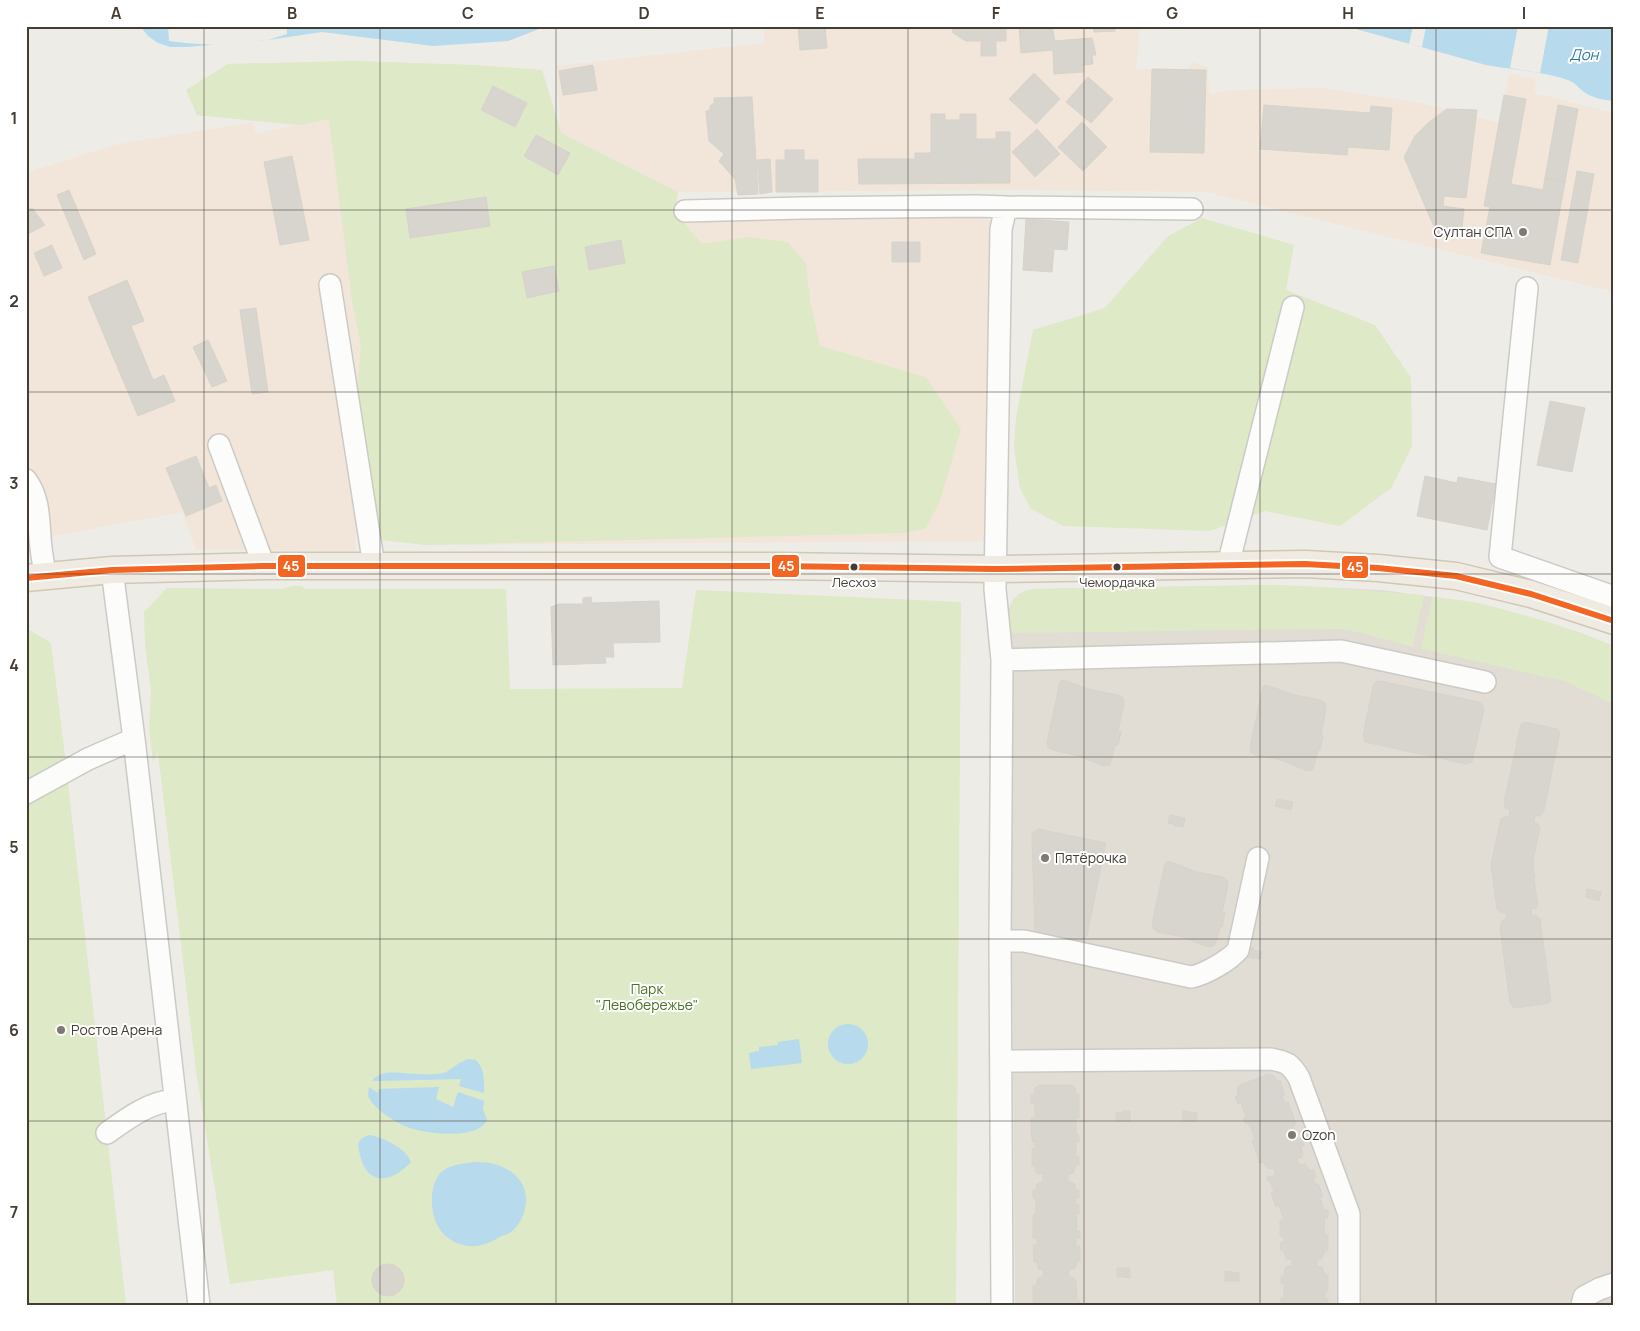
<svg xmlns="http://www.w3.org/2000/svg" width="1640" height="1331" viewBox="0 0 1640 1331" font-family="Manrope,sans-serif">
<style>
.residential{fill:#e2ddd4}
.commercial{fill:#f1e6d9}
.green{fill:#dde9c7}
.water{fill:#b7daec}
.pier{fill:#eeece7}
.building{fill:#d8d5cf;stroke:#d6d3cd}
.lines{fill:none;stroke-linecap:round;stroke-linejoin:round}
.minor-casing{stroke:#cccac5;stroke-width:24}
.major-casing{stroke:#d0c7b5;stroke-width:29}
.minor{stroke:#fcfcfb;stroke-width:21}
.major{stroke:#f0ebe2;stroke-width:26}
.bus-1-casing{stroke:#fff;stroke-width:10}
.bus-1{stroke:#f26522;stroke-width:6}
.grid{fill:none;stroke:#433d34;stroke-width:1;stroke-opacity:0.55}
.poi-dot{fill:#7f7a73;stroke:#fff;stroke-width:2}
.bus-dot{fill:#433d34;stroke:#fff;stroke-width:2}
.labels{text-anchor:middle;stroke-width:4;stroke-linejoin:round;paint-order:stroke}
.bus-label{font-size:13px;fill:#433d34;stroke:#fff}
.poi-label{font-size:14px;fill:#433d34;stroke:#fff;text-anchor:start}
.park-label{font-size:14px;fill:#497329;stroke:#fff}
.water-label{font-size:15px;font-style:italic;fill:#2e79a4;stroke:#fff}
.line-badge{stroke:#fff;stroke-width:2}
.badge-label{font-size:14px;text-anchor:middle;font-weight:bold;fill:#fff}
.neatline{fill:none;stroke:#433d34;stroke-width:2}
.grid-label{font-size:16px;text-anchor:middle;font-weight:bold;fill:#433d34}
</style>
<rect width="100%" height="100%" fill="#eeece7"/>
<path class="residential" d="M1274,585L1382,590L1477,603L1578,632L1614,646V1305H1015L1009,609L1013,600L1019,594L1026,591L1035,589Z"/>
<path class="commercial" d="M763,26H1140L1136,69L1187,70L1192,62L1208,67L1209,94L1238,90L1323,88L1420,103L1500,123L1509,74L1536,79L1534,93L1614,113V292L1206,192L1015,190L678,192L675,212L979,210L1001,233L987,541L427,545L382,540L377,507L357,511L355,551L196,549L182,512L26,541V173L114,145L253,122L255,134L297,125L197,115L186,90L228,64L353,61L474,65L542,70L561,130L556,66L764,43Z"/>
<path class="green" d="M353,61L474,65L542,70L561,133L678,192L675,213L702,244L749,237L788,242L806,264L810,300L820,346L926,377L961,429L940,501L926,528L903,533L427,545L382,540L357,394L361,346L352,301L329,119L300,125L197,115L186,90L228,64Z
M1202,218L1294,245L1286,290L1375,325L1411,378L1412,446L1391,488L1340,526L1265,511L1210,531L1063,526L1030,508L1020,488L1014,447L1016,417L1033,330L1105,308L1168,236Z
M1274,585L1333,588L1424,595L1413,647L1358,632L1341,629L1009,633C1009,609 1007,594 1035,589Z
M293,586H302L305,589H506L510,689L682,688L696,590L961,602L956,1305H337L333,1270L230,1284L196,1070L158,753L153,761L149,729L151,690L145,645L144,612L167,588L281,589Z
M1432,597C1447,599 1463,600 1478,603C1524,614 1570,628 1614,646V704L1564,681L1421,649Z
M26,628L51,643L65,756L126,1305H26Z"/>
<path class="water" d="M140,26H541L539,29L508,41L433,46L322,32L268,40L187,47H170L158,43L148,36Z
M1345,26H1614V101C1604,100 1592,98 1584,92C1579,88 1574,82 1568,80C1542,71 1513,70 1486,65Z
M828 1044a20 20 0 1 1 40 0a20 20 0 1 1-40 0Z
M799,1039L802,1063L751,1069L749,1053L759,1051V1047L778,1045V1042Z
M468,1059L476,1060C485,1069 484,1081 484,1093L459,1086L461,1079L372,1081C382,1068 402,1074 417,1074C426,1074 440,1076 448,1071C455,1066 460,1062 468,1059Z
M369,1087L378,1093L379,1089L439,1087L436,1099L453,1107L458,1092L484,1101L483,1109L487,1120C478,1140 427,1134 410,1128C398,1124 371,1108 368,1095C368,1095 369,1088 369,1087Z
M370,1135C384,1138 406,1148 411,1162C392,1182 368,1188 360,1155C359,1150 357,1144 360,1140C363,1137 366,1136 370,1135Z
M476,1162C503,1161 532,1178 525,1209C523,1218 518,1226 511,1232C508,1235 502,1235 498,1238C488,1243 481,1247 469,1246C443,1243 431,1222 432,1198C432,1191 434,1182 438,1176C445,1165 465,1163 476,1162Z"/>
<path class="pier" d="M168,26H287V34L268,40L239,43L215,45L185,43L169,41Z
M1413,26H1426L1422,47L1409,44Z
M1518,26H1549L1540,73L1510,68Z"/>
<path class="building" d="M798,26H825L827,48L800,50Z
M952,26H1006V41H996V56H981V41H966L953,33Z
M1019,26H1052L1055,41L1092,38L1096,55H1092L1093,64L1083,65V72L1054,74L1053,50L1021,53Z
M1093,26H1114L1115,31L1094,32Z
M593,65L597,90L563,95L559,71Z
M1152,69L1206,70L1204,153L1150,152Z
M1034,73L1060,99L1036,124L1009,99Z
M1088,77L1113,99L1091,123L1066,102Z
M493,86L527,103L515,127L481,110Z
M1504,95L1526,99L1511,184L1543,190L1545,178L1565,182L1550,265L1481,253L1490,207L1484,206Z
M752,97L758,194L738,195L735,179L719,161L724,154L709,141L706,111L710,110V106L714,103V98Z
M1264,105L1370,113L1371,106L1392,108L1389,150L1348,147L1347,155L1260,149Z
M1558,105L1578,109L1565,182L1545,178Z
M1447,109L1477,110L1466,198L1444,196L1443,206L1464,209L1461,237L1438,236L1404,157L1415,136L1428,123Z
M931,114H945V120H960V114H976V139H996V132H1010V183L859,184L858,159H915V153H931Z
M1082,122L1107,147L1083,171L1058,147Z
M1037,129L1060,154L1035,177L1012,152Z
M536,135L570,153L558,175L524,156Z
M785,150H804V160H818V192H776V160H785Z
M292,156L309,240L280,245L264,162Z
M770,159L772,192L760,194L757,160Z
M1577,171L1594,174L1578,263L1561,260Z
M69,190L96,254L84,260L57,195Z
M486,197L490,226L410,238L406,209Z
M32,208L45,225L26,235V211Z
M1026,219L1069,222L1067,250L1054,249L1052,272L1023,270Z
M621,240L625,263L589,270L585,247Z
M892,242H920V262H892Z
M52,245L62,268L44,276L34,253Z
M554,266L559,291L527,298L522,272Z
M127,280L144,321L131,326L153,380L164,375L175,401L138,416L88,297Z
M256,308L268,392L252,394L240,310Z
M208,340L227,381L212,387L193,347Z
M1550,401L1585,408L1572,472L1537,465Z
M196,456L209,488L216,485L222,501L186,516L166,468Z
M1425,476L1457,483L1458,477L1496,484L1487,530L1417,516Z
M591,597L592,603L659,601L660,642L613,643L614,657H605L606,663L553,665L551,607L559,604H583V598Z
M1063,680L1092,690L1118,695L1123,698L1124,704L1118,731L1121,732L1118,745H1115L1110,765L1103,766L1079,756L1053,750L1048,747L1047,742L1060,682Z
M1380,681L1478,702L1482,704L1484,709L1472,762L1466,764L1365,742L1363,736L1373,686L1376,682Z
M1266,685L1295,695L1321,700L1325,703L1326,709L1321,736H1323L1320,750H1318L1314,766L1312,770L1307,771L1281,760L1255,755L1251,752L1250,747L1263,687Z
M1525,722L1557,729L1560,733L1544,810L1540,816L1535,815L1534,822L1538,824L1540,828L1533,860L1534,874H1535V876L1534,880L1538,904L1536,908L1531,909L1532,916H1537L1540,919L1551,1001L1549,1003L1517,1008L1513,1007L1510,1002L1500,928L1502,921L1506,919V913H1501L1497,909L1491,864L1501,819L1504,817H1509L1510,810L1505,808L1504,802L1520,728L1521,724Z
M1277,799L1293,802L1291,810L1275,806Z
M1170,815L1185,818L1183,827L1173,825L1174,824L1168,823Z
M1038,829L1106,843L1087,935L1083,940L1076,942L1040,934L1035,931L1032,838V834Z
M1168,861L1197,872L1223,877L1227,880L1228,885L1222,913H1225L1222,927L1220,926L1216,943L1213,946L1208,947L1183,937L1157,932L1153,928L1152,923L1165,864Z
M1587,889L1601,892L1599,901L1586,897Z
M1248,947L1254,948L1253,950L1262,952L1260,959L1246,957Z
M1269,1074L1274,1076L1277,1081L1280,1080L1285,1095L1282,1096L1284,1101L1285,1103L1288,1102L1296,1124L1293,1125L1296,1133L1298,1139L1301,1138L1304,1146L1301,1147L1303,1153L1302,1157L1297,1159L1300,1165L1305,1164L1310,1171L1313,1170L1316,1177L1313,1178L1315,1184H1318L1323,1196L1320,1197L1324,1210H1328V1218H1325L1324,1225L1325,1235H1328V1251H1325L1322,1259H1317V1266L1322,1267L1325,1275H1328V1291H1325V1299H1328V1305H1281V1298H1284V1283L1281,1284V1276H1284V1271L1286,1267L1292,1266V1260L1286,1259L1284,1251H1281L1280,1243L1284,1242V1236H1280V1220H1284L1283,1216L1279,1206L1276,1207L1271,1193L1274,1192L1270,1181L1267,1180L1268,1176L1271,1177L1276,1174L1273,1168L1268,1169L1263,1162L1260,1163L1252,1141L1255,1139L1252,1131L1248,1123L1246,1124L1243,1118L1246,1117L1244,1111L1241,1103L1238,1104L1235,1097L1238,1095L1237,1088L1240,1085Z
M1039,1085H1072L1075,1088L1076,1094H1079V1118H1076V1132H1077L1076,1135H1079V1142H1076V1157H1079V1165H1076L1073,1173L1068,1174V1181L1074,1183L1076,1190H1079V1198H1076V1205H1079V1214H1076L1077,1228L1076,1231H1080V1238H1076V1244L1077,1246H1080V1261H1077L1075,1268L1069,1270V1277L1074,1278L1076,1281L1077,1300L1080,1301V1305H1036V1302H1033V1285L1036,1286L1038,1278L1043,1277V1270L1038,1269L1037,1262H1034L1033,1245H1037V1239L1033,1238V1215L1036,1214V1200L1033,1198V1190H1036L1037,1184L1043,1181V1174H1038L1035,1170V1166H1032V1149L1035,1148V1142H1032L1031,1118L1035,1117V1104L1031,1103V1095H1034L1035,1088Z
M1122,1111H1130V1121H1116V1113H1122Z
M1183,1111L1197,1113V1121H1183Z
M372 1280a16 16 0 1 1 32 0a16 16 0 1 1-32 0Z
M1117,1268H1130V1278L1117,1276Z
M1225,1271L1239,1273V1281H1225Z"/>
<g class="lines">
<g class="minor-casing">
<path id="minor" d="M1006,207L1192,209
M685,211L801,208L977,206L1006,207L1001,229L995,589L1002,660L1000,941L1002,1305
M330,285L374,566
M1527,288L1500,557L1614,597
M219,445L264,566
M26,480C41,500 38,524 41,548C42,557 44,566 45,575
M1228,565L1293,307
M112,570L134,739L199,1305
M1002,660L1341,651L1485,682
M26,793L88,759L134,739
M1000,941H1024L1191,977C1204,975 1230,960 1238,950L1258,858
M1002,1061L1271,1059C1287,1062 1291,1064 1299,1078L1349,1214V1305
M107,1133C128,1118 149,1102 175,1100
M1582,1305L1584,1297L1599,1289L1614,1284"/>
</g>
<g class="major-casing">
<path id="major" d="M26,578L112,570L264,566H776L996,569L1305,564L1378,568L1456,576L1531,594L1614,621"/>
</g>
<use href="#minor" class="minor"/>
<use href="#major" class="major"/>
<g class="bus-1-casing">
<path id="bus-1" d="M26,578L112,570L264,566H776L996,569L1305,564L1378,568L1456,576L1531,594L1614,621"/>
</g>
<use href="#bus-1" class="bus-1"/>
</g>
<path class="grid" d="M204,26V1305M380,26V1305M556,26V1305M732,26V1305M908,26V1305M1084,26V1305M1260,26V1305M1436,26V1305M26,210H1614M26,392H1614M26,574H1614M26,757H1614M26,939H1614M26,1121H1614"/>
<g class="poi-dot">
<circle cx="1523" cy="232" r="5"/>
<circle cx="1045" cy="858" r="5"/>
<circle cx="61" cy="1030" r="5"/>
<circle cx="1292" cy="1135" r="5"/>
</g>
<g class="bus-dot">
<circle cx="854" cy="567" r="4.5"/>
<circle cx="1117" cy="567" r="4.5"/>
</g>
<g class="labels">
<g class="bus-label">
<text x="854" y="587">Лесхоз</text>
<text x="1117" y="587">Чемордачка</text>
</g>
<g class="poi-label">
<text x="1513" y="237" text-anchor="end">Султан СПА</text>
<text x="1055" y="863">Пятёрочка</text>
<text x="71" y="1035">Ростов Арена</text>
<text x="1302" y="1140">Ozon</text>
</g>
<g class="park-label">
<text x="647" y="994">Парк<tspan x="647" dy="16">"Левобережье"</tspan></text>
</g>
<g class="water-label">
<text x="1584" y="60">Дон</text>
</g>
</g>
<g class="line-badge">
<rect x="277" y="554" width="29" height="24" rx="5" fill="#f26522"/>
<rect x="771" y="554" width="29" height="24" rx="5" fill="#f26522"/>
<rect x="1341" y="555" width="28" height="24" rx="5" fill="#f26522"/>
</g>
<g class="badge-label">
<text x="291" y="571">45</text>
<text x="786" y="571">45</text>
<text x="1355" y="572">45</text>
</g>
<rect width="1640" height="1331" fill="none" stroke="#ffffff" stroke-width="55"/>
<rect x="28" y="28" width="1584" height="1276" class="neatline"/>
<g class="grid-label">
<text x="116" y="19">A</text>
<text x="292" y="19">B</text>
<text x="468" y="19">C</text>
<text x="644" y="19">D</text>
<text x="820" y="19">E</text>
<text x="996" y="19">F</text>
<text x="1172" y="19">G</text>
<text x="1348" y="19">H</text>
<text x="1524" y="19">I</text>
<text x="14" y="124">1</text>
<text x="14" y="307">2</text>
<text x="14" y="489">3</text>
<text x="14" y="671">4</text>
<text x="14" y="853">5</text>
<text x="14" y="1036">6</text>
<text x="14" y="1218">7</text>
</g>
</svg>
